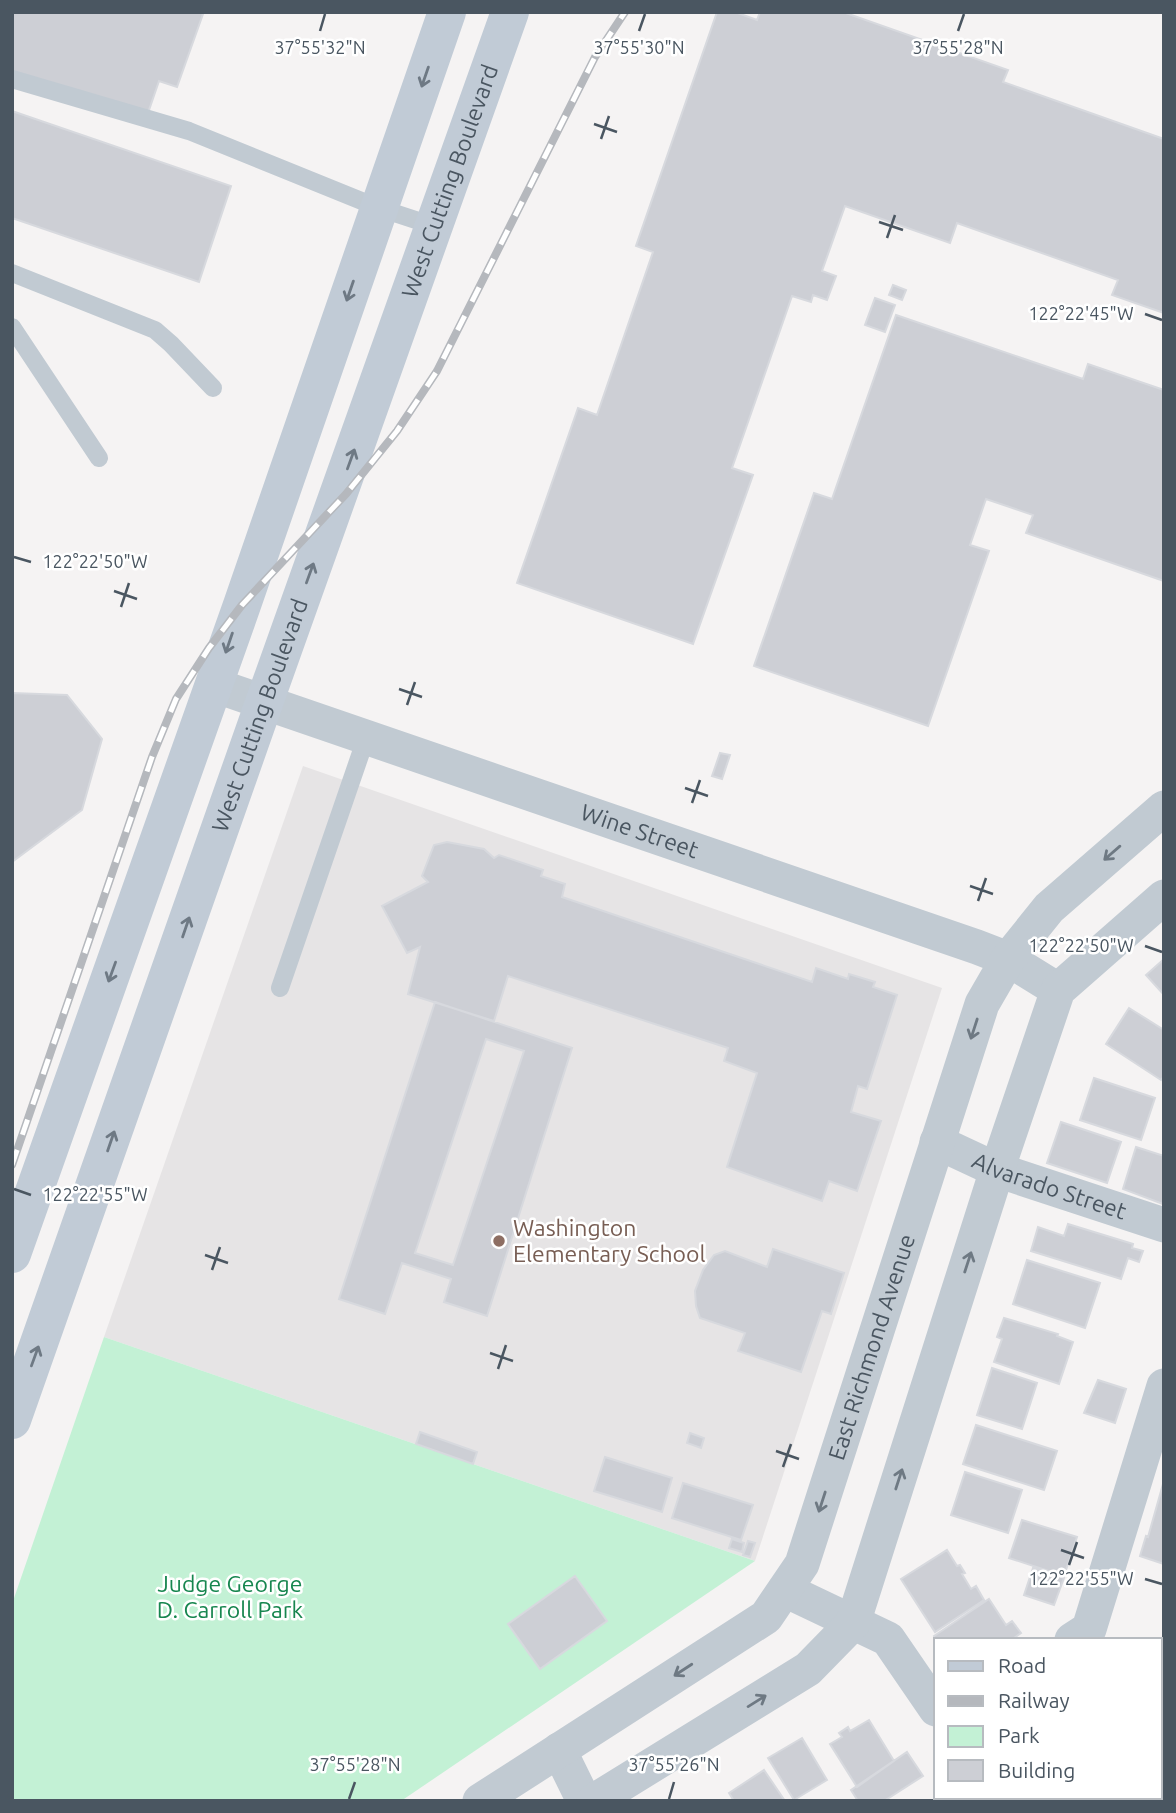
<svg xmlns="http://www.w3.org/2000/svg" width="1176" height="1813" viewBox="0 0 1176 1813" font-family="Ubuntu,sans-serif">
<style>
.education{fill:#e6e4e5}
.green{fill:#c3f1d5}
.building{fill:#cdcfd5;stroke:#d7d9de;stroke-width:2;fill-rule:evenodd}
.lines{fill:none;stroke-linecap:round;stroke-linejoin:round}
.lane{stroke:#c1cad2;stroke-width:18}
.street{stroke:#c1cad2;stroke-width:35}
.secondary{stroke:#c1cbd6;stroke-width:38}
.rail-casing{stroke:#b5b8bd;stroke-width:8}
.rail{stroke:#fff;stroke-width:5;stroke-dasharray:16;stroke-linecap:butt}
.oneway{stroke:#6e7984}
.oneway2{stroke:#6e7983}
.ticks{fill:none;stroke:#4a5661;stroke-width:2.5}
.education-dot{fill:#8d6e63;stroke:#fff;stroke-width:2.5}
.labels{text-anchor:middle;stroke-width:5;stroke-linejoin:round;paint-order:stroke}
.street-label{font-size:23px;fill:#4a5661;stroke:#fff}
.education-label{font-size:23px;fill:#785e54;stroke:#fff;text-anchor:start}
.park-label{font-size:23px;fill:#17864f;stroke:#fff}
.ticks-label{font-size:18px;text-anchor:middle;fill:#4a5661;stroke:#fff;stroke-width:5;stroke-linejoin:round;paint-order:stroke}
</style>
<rect width="100%" height="100%" fill="#f5f3f3"/>
<path class="education" d="M303,766L942,988L755,1561L104,1337Z"/>
<path class="green" d="M104,1337L755,1561L401,1801H12V1604Z"/>
<path class="building" d="M12,12H199L203,14L177,87L159,81L148,113L12,74Z
M717,12H735L757,20L760,12H843L1008,70L1003,82L1164,139V313L1112,295L1118,280L957,223L950,243L845,206L822,271L836,276L827,300L813,295L811,302L792,296L732,468L753,475L693,644L517,583L578,408L597,415L653,252L636,246Z
M12,111L231,186L199,282L12,218Z
M893,285L906,290L902,300L889,295Z
M875,298L895,305L885,332L865,325Z
M896,315L1083,379L1088,364L1164,390V581L1026,533L1033,515L986,499L970,545L989,551L928,726L754,666L814,493L832,499Z
M12,693L67,695L102,739L82,810L12,862Z
M720,753L730,755L722,779L712,776Z
M447,842L484,849L494,858L499,855L543,870L541,876L565,884L562,897L812,982L816,968L848,979L849,974L875,982L873,987L897,995L867,1089L858,1086L851,1112L881,1121L857,1191L829,1181L822,1201L727,1167L757,1073L724,1061L728,1048L508,976L494,1021L408,994L420,947L407,953L382,906L428,882L422,876L434,845Z
M1164,959V995L1146,975Z
M435,1002L572,1048L487,1316L444,1302L451,1279L402,1263L385,1314L339,1299ZM486,1039L524,1051L453,1265L415,1253Z
M1129,1008L1164,1030V1076L1161,1080L1106,1044Z
M1094,1078L1155,1098L1141,1140L1080,1120Z
M1061,1122L1121,1142L1107,1183L1047,1163Z
M1136,1147L1164,1156L1163,1204L1123,1189Z
M1068,1224L1133,1244L1132,1248L1143,1251L1139,1262L1128,1258L1121,1279L1031,1251L1038,1227L1064,1236Z
M773,1249L844,1273L831,1314L822,1311L801,1372L738,1351L745,1333L700,1318L696,1306L695,1291L703,1270L714,1255L725,1251L767,1267Z
M1027,1260L1100,1283L1085,1328L1013,1304Z
M1004,1318L1058,1334L1057,1336L1073,1342L1059,1384L994,1362L1002,1339L997,1337Z
M992,1368L1037,1383L1022,1429L977,1415Z
M1098,1380L1126,1389L1115,1423L1084,1413Z
M976,1425L1057,1451L1044,1490L963,1464Z
M420,1432L477,1452L473,1464L416,1444Z
M690,1433L704,1438L701,1448L687,1443Z
M605,1457L672,1478L662,1512L594,1491Z
M965,1472L1022,1490L1008,1533L951,1515Z
M683,1483L753,1505L741,1540L672,1518Z
M1163,1484H1164V1564L1140,1556L1146,1536L1148,1537Z
M1022,1520L1077,1537L1064,1576L1009,1558Z
M732,1539L744,1543L742,1552L729,1548Z
M748,1541L755,1543L750,1557L743,1555Z
M947,1550L957,1566L960,1565L965,1573L962,1574L971,1589L976,1586L984,1600L935,1632L901,1579Z
M1033,1568L1064,1578L1054,1605L1024,1595Z
M575,1576L607,1621L540,1669L508,1624Z
M989,1599L1006,1625L1012,1621L1021,1633L1011,1640H936L934,1636Z
M869,1720L894,1761L857,1787L830,1744L842,1737L839,1733L848,1727L850,1731Z
M802,1738L827,1780L794,1800L768,1758Z
M907,1752L923,1776L884,1801H858L851,1790Z
M764,1770L785,1801H734L729,1793Z
M1055,1797H1097L1092,1801H1066L1065,1798L1058,1801Z
M1106,1797H1133L1135,1801H1101Z"/>
<g class="lines">
<path class="lane" d="M12,79L189,131L379,208L434,226
M12,273L155,330L171,344L213,388
M12,327L99,458
M280,988L366,738"/>
<g class="street">
<path id="s1" d="M214,685L977,947L1008,959L1058,990"/>
<path id="s2" d="M937,1142L997,1170L1164,1225"/>
<path d="M785,1590L888,1639L936,1709"/>
<path d="M1072,1640L1089,1629L1164,1386"/>
<path d="M559,1750L584,1801"/>
<path d="M993,1797L995,1801"/>
<path id="s3" d="M480,1801L766,1617L802,1564L982,1004L1008,959L1049,908L1164,808"/>
<path d="M594,1801L808,1669L853,1623L997,1170L1058,990L1164,897"/>
</g>
<g class="secondary">
<path d="M12,1254L242,605L447,12"/>
<path id="s4" d="M12,1420L264,703L510,12"/>
</g>
<g class="rail-casing">
<path id="rail" d="M12,1165L152,757L176,699L209,648L242,605L346,494L397,431L437,371L595,57L625,12"/>
</g>
<use href="#rail" class="rail"/>
</g>
<defs><path id="oneway-shaft" d="M-6 0H5M1.5-3L5.5 0L1.5 3" fill="none" stroke-width="1.6" stroke-linecap="round" stroke-linejoin="round" transform="scale(1.75)"/></defs>
<g class="oneway">
<use href="#oneway-shaft" transform="translate(425 77) rotate(109)"/>
<use href="#oneway-shaft" transform="translate(350 291) rotate(109)"/>
<use href="#oneway-shaft" transform="translate(351 459) rotate(-70)"/>
<use href="#oneway-shaft" transform="translate(310 573) rotate(-70)"/>
<use href="#oneway-shaft" transform="translate(229 643) rotate(109)"/>
<use href="#oneway-shaft" transform="translate(186 927) rotate(-71)"/>
<use href="#oneway-shaft" transform="translate(112 972) rotate(110)"/>
<use href="#oneway-shaft" transform="translate(111 1141) rotate(-71)"/>
<use href="#oneway-shaft" transform="translate(35 1356) rotate(-70)"/>
</g>
<g class="oneway2">
<use href="#oneway-shaft" transform="translate(1112 853) rotate(139)"/>
<use href="#oneway-shaft" transform="translate(974 1029) rotate(108)"/>
<use href="#oneway-shaft" transform="translate(968 1262) rotate(-72)"/>
<use href="#oneway-shaft" transform="translate(899 1479) rotate(-72)"/>
<use href="#oneway-shaft" transform="translate(822 1502) rotate(108)"/>
<use href="#oneway-shaft" transform="translate(683 1670) rotate(147)"/>
<use href="#oneway-shaft" transform="translate(757 1701) rotate(-32)"/>
</g>
<path class="ticks" d="M320,31L325,14M639,31L645,14M958,31L964,14M594,124L617,132M601,139L609,116M879,222L903,230M887,238L895,215M1145,314L1162,320M14,557L31,562M114,591L137,599M121,607L129,583M399,689L422,697M407,705L415,682M685,788L708,796M692,803L700,780M970,886L993,894M978,901L986,878M1145,946L1162,952M14,1189L31,1195M205,1255L228,1263M212,1270L220,1247M490,1353L513,1361M498,1369L506,1345M776,1451L799,1459M783,1467L791,1444M1061,1550L1084,1558M1069,1565L1077,1542M1145,1579L1162,1584M349,1799L355,1782M669,1799L674,1782"/>
<circle class="education-dot" cx="499" cy="1241" r="7"/>
<g class="labels">
<g class="street-label">
<text dy="8" stroke="none"><textPath href="#s4" startOffset="1314">West Cutting Boulevard</textPath></text>
<text dy="8" stroke="none"><textPath href="#s4" startOffset="747">West Cutting Boulevard</textPath></text>
<text dy="8" stroke="none"><textPath href="#s1" startOffset="450">Wine Street</textPath></text>
<text dy="8" stroke="none"><textPath href="#s2" startOffset="121">Alvarado Street</textPath></text>
<text dy="8" stroke="none"><textPath href="#s3" startOffset="632">East Richmond Avenue</textPath></text>
</g>
<g class="education-label">
<text x="513" y="1236">Washington<tspan x="513" dy="26">Elementary School</tspan></text>
</g>
<g class="park-label">
<text x="230" y="1592">Judge George<tspan x="230" dy="26">D. Carroll Park</tspan></text>
</g>
</g>
<g class="ticks-label">
<text x="320" y="54">37°55'32"N</text>
<text x="639" y="54">37°55'30"N</text>
<text x="958" y="54">37°55'28"N</text>
<text x="1081" y="320">122°22'45"W</text>
<text x="95" y="568">122°22'50"W</text>
<text x="1081" y="952">122°22'50"W</text>
<text x="95" y="1201">122°22'55"W</text>
<text x="1081" y="1585">122°22'55"W</text>
<text x="355" y="1771">37°55'28"N</text>
<text x="674" y="1771">37°55'26"N</text>
</g>
<rect width="1176" height="1813" fill="none" stroke="#4a5661" stroke-width="28"/>
<rect x="934" y="1638" width="228" height="161" fill="#ffffff" stroke="#b7bbc0" stroke-width="2"/>
<rect x="948" y="1661" width="35" height="10" fill="#c1cbd6" stroke="#b7bbc0" stroke-width="2"/>
<text x="998" y="1673" font-size="21" fill="#4a5661">Road</text>
<rect x="948" y="1696" width="35" height="10" fill="#b5b8bd" stroke="#b7bbc0" stroke-width="2"/>
<text x="998" y="1708" font-size="21" fill="#4a5661">Railway</text>
<rect x="948" y="1726" width="35" height="21" fill="#c3f1d5" stroke="#b7bbc0" stroke-width="2"/>
<text x="998" y="1743" font-size="21" fill="#4a5661">Park</text>
<rect x="948" y="1760" width="35" height="21" fill="#cdcfd5" stroke="#b7bbc0" stroke-width="2"/>
<text x="998" y="1778" font-size="21" fill="#4a5661">Building</text>
</svg>
